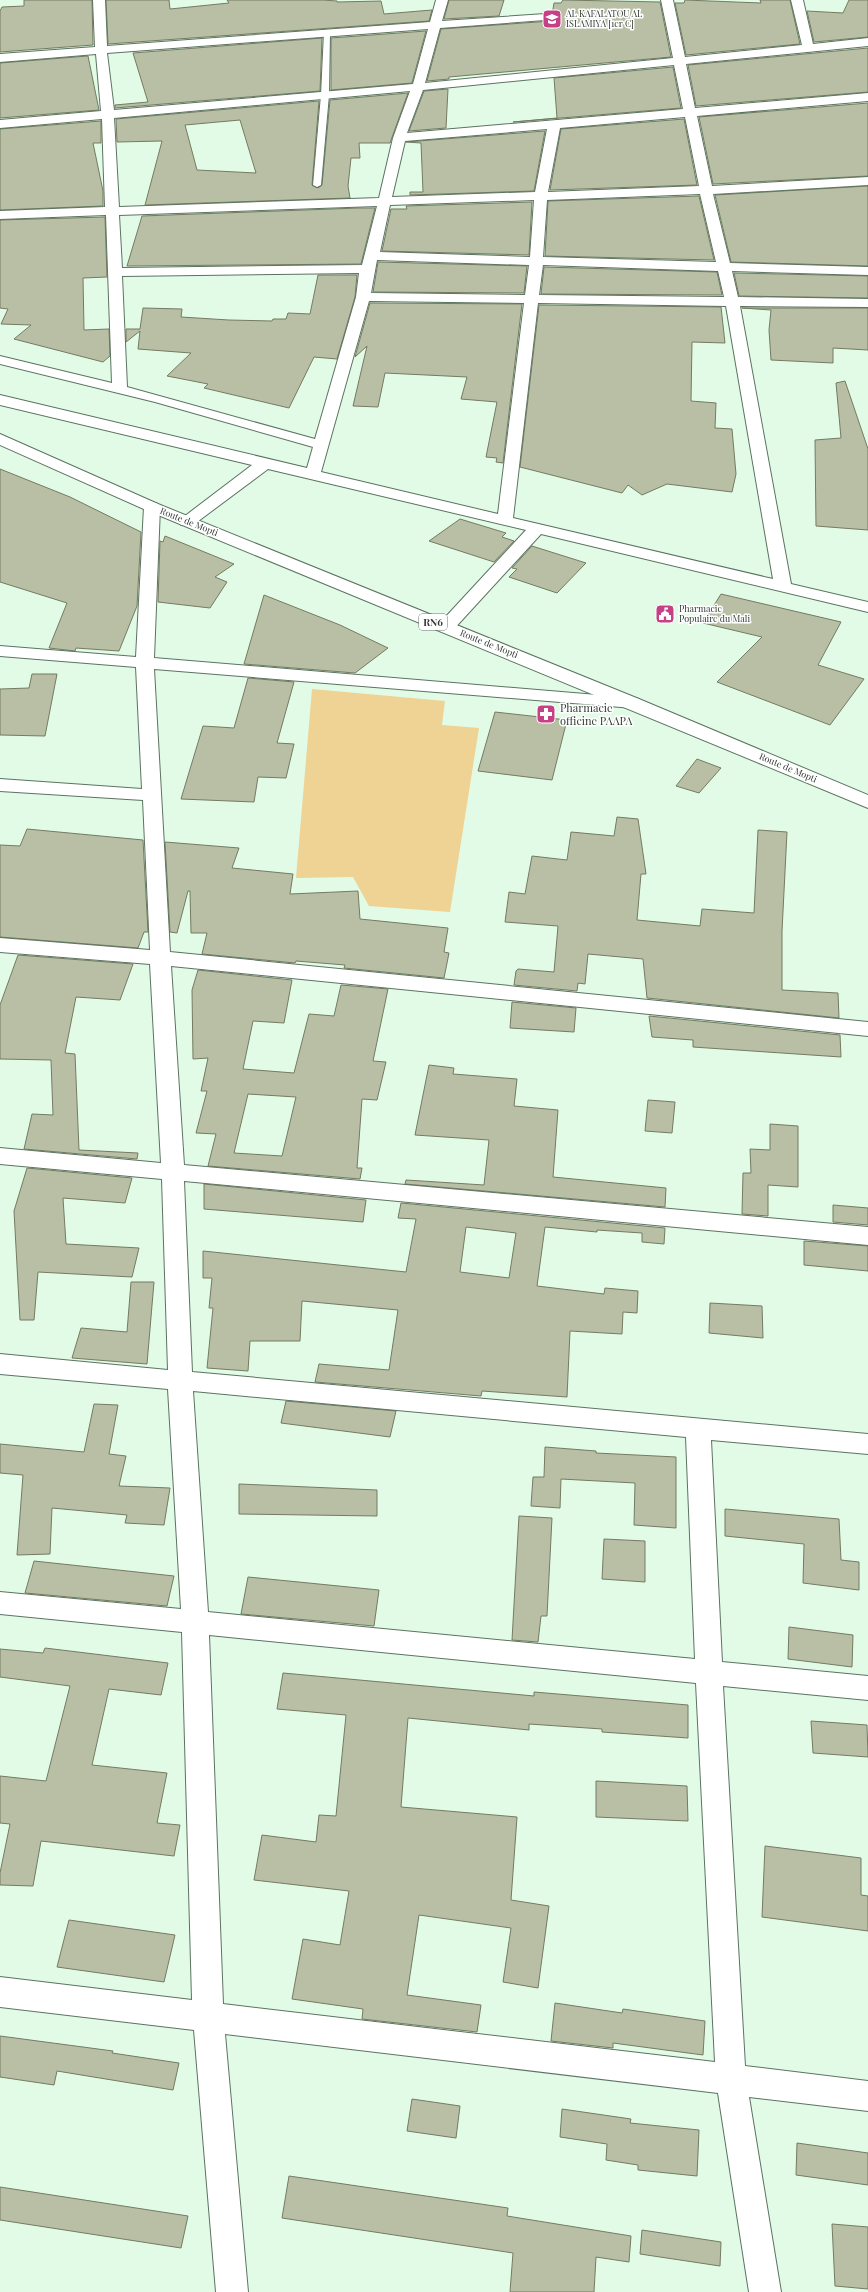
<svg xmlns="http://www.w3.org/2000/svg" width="868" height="2292" viewBox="0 0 868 2292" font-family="'Playfair Display',serif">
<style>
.green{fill:#eed395}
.building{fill:#b8bfa4;stroke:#747b61;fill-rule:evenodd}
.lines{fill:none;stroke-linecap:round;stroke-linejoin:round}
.service-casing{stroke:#5c7361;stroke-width:2}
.minor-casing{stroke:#5c7361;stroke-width:2}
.trunk-casing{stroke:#5c7361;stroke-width:2}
.service{fill:#fff;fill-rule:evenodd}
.minor{fill:#fff;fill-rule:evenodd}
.trunk{fill:#fff;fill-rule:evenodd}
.labels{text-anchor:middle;stroke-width:3;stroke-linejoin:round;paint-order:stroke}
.far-poi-label{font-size:9px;fill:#303a32;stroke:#fff;text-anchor:start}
.far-street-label{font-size:9px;fill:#303a32;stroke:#fff}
.shield{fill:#fff;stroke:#6e7570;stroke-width:1}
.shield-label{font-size:10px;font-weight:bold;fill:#303a32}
.poi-label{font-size:11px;fill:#303a32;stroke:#fff;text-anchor:start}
</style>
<rect width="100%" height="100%" fill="#e1fbe6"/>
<path class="green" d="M312,689L445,701L442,725L479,728L450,912L369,906L353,877L296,878Z"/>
<path class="building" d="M24,0H92L93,45L0,52V11L2,7L24,6Z
M106,0H169L170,9L229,3L227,0H323L337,1V2L381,1L384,14L432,10L429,21L108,44Z
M449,0H504L499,16L444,19Z
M563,0L660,2L671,57L449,77V79L427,81L441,29L551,21L554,3H561Z
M685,0L761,3L760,0H790L800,44L686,55L675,3H684Z
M849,0H868V37L814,42L807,11L843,13Z
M426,31L412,83L331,90V38Z
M322,38L320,91L115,108V105L148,102L133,53Z
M868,48V92L696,106L688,65Z
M88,56L99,110L0,118V63Z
M673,67L681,108L513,122L557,118L554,78Z
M448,89L446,128L409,131L424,91Z
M408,93L390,143H359L360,158H351L348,186L350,198L145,205L162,141L117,142L116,119L319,101L312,185L318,188L322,185L330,100ZM240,120L256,173L197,170L185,125Z
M868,103V176L713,184L699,117Z
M684,119L697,185L550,190L561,129Z
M101,121V143H93L103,191V206L0,210V129Z
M545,131L534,191L410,195V192H423L421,143L406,142Z
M868,186V266L731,262L715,195Z
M699,196L714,260L545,256L548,201Z
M532,202L529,255L382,251L391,209H407L406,206Z
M359,208H375L361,264L127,266L142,216Z
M105,217L107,277L83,278L84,330L109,329L110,356L103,362L14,339L31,325L1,324L8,309L0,308V220Z
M378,262L527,266L524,293L373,292Z
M544,267L717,272L722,295L541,294Z
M734,273L868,276V298L739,296Z
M318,275H357L355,297L337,359L314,357L289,408L204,388L208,384L167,376L191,353L138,349L140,331L126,342V329H140L143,308L182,309L181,317L229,320L272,321L273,319H286L288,313L310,314Z
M370,303L522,304L503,463L496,462L497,458L486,457L497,402L461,399L467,377L385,373L378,407L353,406L367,346L355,357Z
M539,305L721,307L725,343L692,342L691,401L716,403L715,428L732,429L736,474L732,492L667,484L642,495L628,485L622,493L520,467Z
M742,308H868V350L833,348V363L771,360L769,330L771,310Z
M845,381L868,449V530L816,526L815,440L841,438L836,383Z
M0,469L70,497L141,532L137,606L119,651L76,648L75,651L49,648L67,603L0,582Z
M460,519L506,533L502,537L514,541L494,562L429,541Z
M165,536L234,564L215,577L227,582L210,608L158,602L160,541L163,542Z
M532,546L586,563L557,593L509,577L517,569L512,568Z
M721,594L841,622L818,665L864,679L830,725L717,682L762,637L703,623Z
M264,595L340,625L388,648L355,673L244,664Z
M32,674H57L45,736L0,735V689L29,688Z
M248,678L294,682L277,743L294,744L286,778L258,777L254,802L181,799L203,726L234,728Z
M495,712L567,720L552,780L478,771Z
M697,759L721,768L699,793L676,786Z
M617,817L638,819L646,874H641L637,920L700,926L702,909L754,913L758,830L787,832L782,931V990L838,993L839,1018L647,998L643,959L588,954L585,984L578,983L577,991L514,985L516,971L518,969L554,972L558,926L505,922L509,892L525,894L532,856L567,860L571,832L614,836Z
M27,829L143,840L148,932H144L138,948L0,937V845L20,846Z
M165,842L239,848L232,868L293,874L290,894L358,891L360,919L448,928L444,952L449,953L444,978L344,968L345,965L296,961L295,963L202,954L207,933H191L190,891H188L177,933L170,932Z
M18,955L133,964L120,1000L76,997L65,1053L75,1054L79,1150L138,1153L137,1159L24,1149L32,1114L53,1115L51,1060L0,1059V1005Z
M198,970L292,980L284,1023L253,1021L243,1069L294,1073L309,1014L334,1016L341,985L388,989L373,1061L386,1062L377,1100L362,1099L357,1168H362L360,1179L208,1166L216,1134L196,1133L207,1091H201L208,1058L193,1059L192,990ZM248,1094L296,1097L282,1156L234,1153Z
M512,1002L576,1008L574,1032L510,1028Z
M649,1016L840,1035L841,1057L693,1047V1040L652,1037Z
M429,1065L454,1068L453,1074L517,1079L514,1106L558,1110L553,1177L666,1188L665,1207L405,1184L406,1180L484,1185L489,1140L415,1135Z
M648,1100L675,1102L672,1133L645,1131Z
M770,1124L798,1126V1187L768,1185V1216L742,1214L743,1173H751L750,1149L770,1150Z
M27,1168L132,1178L125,1203L63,1198L66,1244L139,1248L132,1277L38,1272L34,1320H20L14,1211Z
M204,1184L366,1200L363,1222L204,1209Z
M401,1203L665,1228L664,1244L642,1242V1233L597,1230V1232L545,1227L537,1286L604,1294L605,1288L638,1291L637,1313L623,1312L622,1334L570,1331L567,1397L482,1391L481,1396L315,1382L319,1364L389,1370L398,1310L302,1301L300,1341H250L248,1371L207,1368L213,1308H209L212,1278H203V1251L406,1272L416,1219L398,1218ZM466,1227L516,1233L509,1278L460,1272Z
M833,1205L868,1208V1225L833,1222Z
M804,1241L868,1246V1271L804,1265Z
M131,1282H154L147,1364L72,1358L81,1328L127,1332Z
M710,1303L762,1306L763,1338L709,1333Z
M286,1401L396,1411L390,1437L281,1423Z
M94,1404L118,1405L109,1454L126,1456L119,1486L170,1488L164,1525L125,1523L127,1515L52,1508L50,1554L17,1555L23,1475L0,1473V1444L84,1452Z
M545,1447L596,1451V1453L676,1457V1528L634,1525L635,1483L561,1479L560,1508L531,1506L533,1477H544Z
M239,1484L377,1490V1516L239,1514Z
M725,1509L839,1519L841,1560L859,1562V1590L803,1583L804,1544L725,1536Z
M519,1516L552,1518L547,1616H541L538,1642L512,1640Z
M604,1539L645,1541V1582L602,1579Z
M34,1561L174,1576L167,1606L25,1593Z
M248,1577L379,1590L374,1626L241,1614Z
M789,1627L853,1635L852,1667L788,1659Z
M45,1648L168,1663L161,1695L109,1689L92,1765L167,1773L157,1823L180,1825L174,1856L41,1841L33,1886L0,1885V1873L10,1824L0,1823V1776L46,1781L70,1686L0,1677V1649L43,1653Z
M283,1673L534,1696V1692L688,1705V1738L602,1732V1729L529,1724V1730L408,1718L401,1807L517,1817L511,1900L549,1906L538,1988L503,1982L511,1928L419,1915L407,1995L481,2005L477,2032L362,2019L363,2009L292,1999L303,1939L340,1945L349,1891L254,1880L262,1835L316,1842L319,1815L336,1816L346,1715L277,1709Z
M811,1721L867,1725L868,1757L813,1753Z
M596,1781L687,1786L688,1821L596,1817Z
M765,1846L861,1858V1895L868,1896V1931L762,1917Z
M69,1920L175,1935L164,1982L57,1967Z
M555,2003L622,2013L623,2009L705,2021L703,2055L613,2043V2048L551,2041Z
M0,2036L113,2051L112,2053L179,2063L173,2090L57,2071L54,2085L0,2077Z
M412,2099L460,2106L456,2138L407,2131Z
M562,2109L631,2119L630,2123L699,2130L697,2176L638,2170V2165L606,2160L607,2144L560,2137Z
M797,2143L868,2153V2185L796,2175Z
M289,2176L508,2208L507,2216L631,2236L629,2262L596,2257L594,2292H510L513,2253L282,2218Z
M0,2187L188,2216L181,2248L0,2220Z
M832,2224L868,2227V2289L835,2286Z
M642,2230L721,2242L720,2266L640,2254Z"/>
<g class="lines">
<g class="service-casing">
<path id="service" d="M327,30L330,32L329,95L321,185L317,187L313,185L321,95L324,32Z"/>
</g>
<g class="minor-casing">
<path id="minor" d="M93,0H105L107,46L430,22L436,0H448L442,21L545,14L551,17L545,20L440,28L425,83L673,58L661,0H673L685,57L802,45L791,0H803L813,44L868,38V46L686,64L695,108L868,93V101L697,116L712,186L868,177V185L713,194L730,263L868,267V275L732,271L738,297L868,299V307L740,306L791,584L868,602V612L541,534L452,631H440L437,627L440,623L526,530L268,469L193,525H181L179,522L181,519L252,465L0,405V395L307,468L313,447L155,402L0,364V356L112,383L106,215L0,219V211L105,207L102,119L0,128V120L101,111L96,54L0,62V54L95,47ZM428,29L413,84L114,110L107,53ZM674,65L683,109L407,133L423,90ZM410,91L393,138L379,198L119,207L114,118ZM685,117L699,186L548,192L560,128ZM547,129L535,192L392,197L405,141ZM700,194L716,262L543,257L547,200ZM534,200L530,257L380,252L390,205ZM377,206L362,265L122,268L119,215ZM377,260L529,265L525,295L371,293ZM543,265L718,271L724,297L539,295ZM359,273L356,297L315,439L127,387L122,276ZM369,301L524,303L498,514L321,472ZM538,303L726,306L773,579L513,518Z
M152,502L158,504L160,507L154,658L633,698L639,699L642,703L639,707L633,708L154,669L170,952L868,1022V1036L171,966L184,1165L868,1227V1245L184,1181L192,1372L868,1434V1454L711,1440L722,1662L868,1676V1700L723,1686L745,2066L868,2081V2111L749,2097L781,2292H749L718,2093L225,2034L248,2292H216L194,2030L0,2007V1977L192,2000L182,1632L0,1614V1592L181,1609L168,1389L0,1374V1354L168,1370L162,1179L0,1164V1148L161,1163L150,964L0,952V938L150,950L143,800L0,791V779L142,789L136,667L0,656V646L136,657L144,507L146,504ZM193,1391L686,1437L695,1659L208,1612ZM209,1635L696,1683L715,2062L223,2004Z"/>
</g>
<g class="trunk-casing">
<path id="trunk" d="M0,434L158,504L639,699L868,795V808L146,510L0,445Z"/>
</g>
<use href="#service" class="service"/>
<use href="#minor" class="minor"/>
<use href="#trunk" class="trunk"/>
</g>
<defs>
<g id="school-square" transform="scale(1)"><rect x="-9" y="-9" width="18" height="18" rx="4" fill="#c54084" stroke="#fff"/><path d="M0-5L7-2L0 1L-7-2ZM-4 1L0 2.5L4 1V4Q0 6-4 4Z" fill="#fff"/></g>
<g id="civic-square" transform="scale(1)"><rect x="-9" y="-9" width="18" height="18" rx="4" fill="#c54084" stroke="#fff"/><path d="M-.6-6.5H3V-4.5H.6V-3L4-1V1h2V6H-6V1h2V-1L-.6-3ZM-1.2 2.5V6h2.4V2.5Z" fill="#fff"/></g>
<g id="pharmacy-square" transform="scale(1)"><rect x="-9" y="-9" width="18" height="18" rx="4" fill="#c54084" stroke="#fff"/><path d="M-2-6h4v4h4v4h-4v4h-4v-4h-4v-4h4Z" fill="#fff"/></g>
</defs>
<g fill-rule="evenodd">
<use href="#school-square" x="552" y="19"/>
<use href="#civic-square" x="665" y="614"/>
<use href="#pharmacy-square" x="546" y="714"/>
</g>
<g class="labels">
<g class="far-poi-label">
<text x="566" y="17">AL KAFALATOU AL<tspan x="566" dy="10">ISLAMIYA [1er C]</tspan></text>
<text x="679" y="612">Pharmacie<tspan x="679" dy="10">Populaire du Mali</tspan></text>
</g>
<g class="far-street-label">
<text transform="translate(189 522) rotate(22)" y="3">Route de Mopti</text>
<text transform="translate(489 644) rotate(22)" y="3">Route de Mopti</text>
<text transform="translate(788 768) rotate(23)" y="3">Route de Mopti</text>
</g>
<rect class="shield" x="419" y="614" width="28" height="16" rx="3"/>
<g class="shield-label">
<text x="433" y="626">RN6</text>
</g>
<g class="poi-label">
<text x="560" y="712">Pharmacie<tspan x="560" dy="13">officine PAAPA</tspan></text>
</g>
</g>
</svg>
